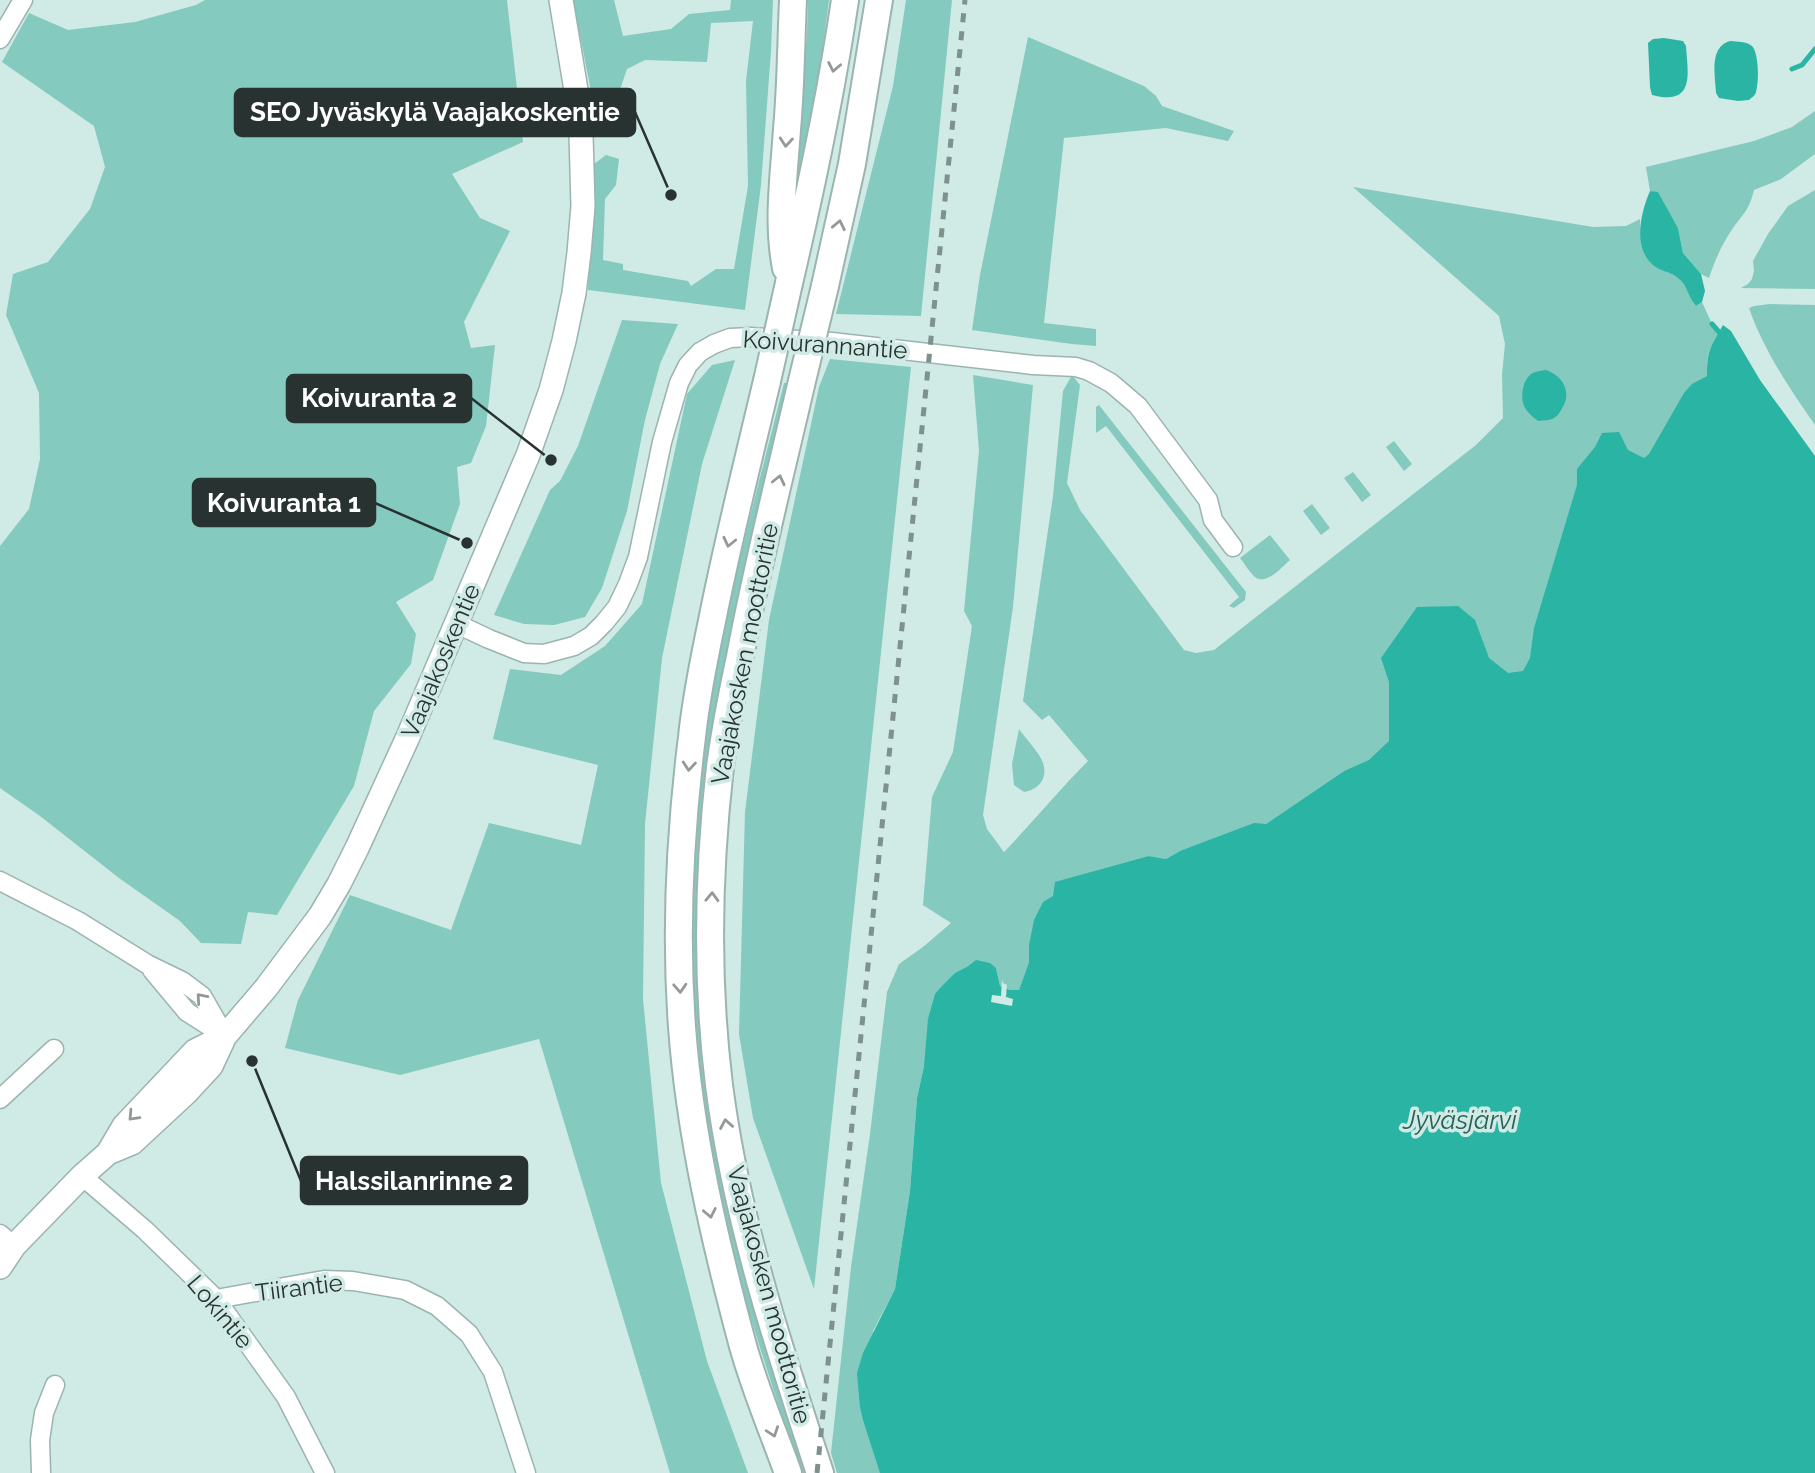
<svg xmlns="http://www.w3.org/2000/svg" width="1815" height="1473" viewBox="0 0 1815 1473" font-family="Raleway,sans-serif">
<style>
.green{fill:#84cabe}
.water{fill:#2ab4a4}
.pier{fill:#d0eae5}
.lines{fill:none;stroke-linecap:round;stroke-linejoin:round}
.stream{stroke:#2ab4a4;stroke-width:5}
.minor-casing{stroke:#9bb4af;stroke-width:21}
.major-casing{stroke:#9bb4af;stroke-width:26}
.highway-casing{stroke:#9bb4af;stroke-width:30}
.minor{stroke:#fff;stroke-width:18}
.major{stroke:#fff;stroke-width:23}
.highway{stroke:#fff;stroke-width:26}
.rail{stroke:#7e918e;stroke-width:5;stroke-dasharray:9 9;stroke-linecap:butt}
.highway-bridge-casing{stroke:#9bb4af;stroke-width:30;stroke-linecap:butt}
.highway-bridge{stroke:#fff;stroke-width:26}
.oneway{stroke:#949998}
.labels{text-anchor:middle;stroke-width:7;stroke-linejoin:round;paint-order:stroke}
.street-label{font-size:24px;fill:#283331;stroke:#d0eae5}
.water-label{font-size:26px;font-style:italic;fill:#2b6058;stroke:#d0eae5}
.leader{fill:none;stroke:#283331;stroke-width:2.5}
.callout-dot{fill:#283331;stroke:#d0eae5;stroke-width:2.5}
.callout{fill:#283331;stroke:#283331;stroke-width:2.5}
.callout-label{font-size:26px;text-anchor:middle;font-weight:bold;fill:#fff}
</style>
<rect width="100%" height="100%" fill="#d0eae5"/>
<path class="green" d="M205,0H507L523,142L452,174L480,218L510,231L464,322L471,348L495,345L486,426L471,463L457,467L460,504L433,580L396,602L416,634L411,664L374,711L354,786L277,915L248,912L241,944L201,943L180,921L119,878L40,816L0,788V546L29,509L40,459L39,393L6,315L13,274L48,262L90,209L105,167L94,126L2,62L29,13L68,30L135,22L196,5Z
M573,0H614L623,36L671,29L689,14L730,10L731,0H773L771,51L761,185L745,310L588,290L594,164L606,155L619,159L616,185L605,199L603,260L623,264V270L688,281L691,286L716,269H734L748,186L746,81L753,21L711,23L707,62L645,60L627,69L613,110L604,113L593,101Z
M808,0H829L820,69L792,221L807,35Z
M906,0H952L921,316L836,314L893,86Z
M1028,37L1144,86L1156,96L1162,106L1234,131L1228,141L1166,128L1064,138L1044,323L1096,329V346L1072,344L972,330L980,275Z
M1815,111V154L1781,179L1754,190C1749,210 1744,213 1733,228C1722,244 1715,260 1709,278L1701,274L1683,253L1678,228L1658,193L1650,191L1646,167L1754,141L1792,127Z
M1353,187L1593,227L1626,226L1640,219C1640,242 1642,259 1664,270C1671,274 1678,276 1683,282C1689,289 1688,297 1696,306L1702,302L1712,324L1719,332C1708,349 1707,356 1707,376L1586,647L1476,717L1344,771L1266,824L1180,851L1166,859L1149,856L1053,896L1029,945V962L1019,990H1010L1000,986L996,968L924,1066L917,1098L910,1191L895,1289L873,1331L907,1473H837L831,1453L851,1267L870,1134L887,992L899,964L923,947L951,923L923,905L932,797L953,752L972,626L964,611L979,451L973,375L1033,385L1013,607L983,815L987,829L1004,852C1033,822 1059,790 1088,761L1049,715L1042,720L1023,701L1053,496L1063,391L1072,375L1080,385L1067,483L1080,510L1184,650L1196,653L1214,650L1476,445L1503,418L1502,375L1505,344L1499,316Z
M1815,190V289L1741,288L1748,284L1752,279L1754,271L1753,261L1768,234L1788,206Z
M1770,304L1815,305V425C1790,389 1764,351 1749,308L1754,306Z
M622,320L678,324L660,364L645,420L627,511L602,588L585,617L554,625L524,624L494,615L550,490L560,481L578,446Z
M830,359L911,367L814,1289L753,1118L739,1034L745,812L769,620L819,387Z
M735,360L702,464L662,658L645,824L643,999L661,1183L707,1361L748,1473H670L539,1039L400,1075L285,1048L298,1000L350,895L451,930L489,823L581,845L598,765L493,739L510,669L561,675L605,646L642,604L687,394L712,365Z
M784,383H790L735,614L714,722L709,1087L808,1473H801C766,1367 729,1261 710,1150C686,1009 686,862 707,721C725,607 756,495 784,383Z
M1099,405L1246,592L1245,600L1234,608L1229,606L1239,597L1106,426L1096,433V407Z
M1394,441L1412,464L1404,471L1386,447Z
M1353,472L1371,495L1362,502L1344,478Z
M1312,504L1330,528L1321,535L1303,511Z
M1270,535L1290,560C1282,567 1266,586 1255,577C1249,572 1245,564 1240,558Z
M1019,729C1025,738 1040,753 1043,763C1048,779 1039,789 1024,792L1014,785L1012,764Z"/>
<path class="water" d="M1664,38L1683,41L1686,46C1688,75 1695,106 1652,95L1650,87L1648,43L1653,39Z
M1730,41C1738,42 1746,41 1752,46C1759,53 1759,82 1756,92C1755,96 1752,97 1749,100L1738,101L1719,98L1716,93C1715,75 1709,47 1730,41Z
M1650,191L1658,192L1678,228L1683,253L1701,274L1705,291L1702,302L1696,306C1687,296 1688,285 1678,278C1671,272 1660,271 1653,265C1632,247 1641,212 1650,191Z
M1723,325L1731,331L1760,380L1815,456V1473H880L863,1420L860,1407L857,1373L863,1353L895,1289L910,1191L917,1098L924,1066L928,1019L935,994L942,986L955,973L967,967L976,960L990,963L996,968L1000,986L1010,990H1019L1029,962V945L1034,920L1043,902L1053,896L1055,882L1149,856L1166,859L1180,851L1254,823L1266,824L1344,771L1369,760L1389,741V682L1381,658L1417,607L1458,606L1475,620L1489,658L1508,673L1523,671L1530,658L1534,628L1577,485V469L1595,447L1602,433L1619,432L1628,450L1644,458L1649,454L1684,393L1692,384L1707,376C1707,351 1710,347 1723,325Z
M1546,370C1561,375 1571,389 1564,405C1561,410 1559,415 1554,418C1549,421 1543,420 1538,421C1533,417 1528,413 1525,408C1520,399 1522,382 1530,375C1534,371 1541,371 1546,370Z"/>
<path class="pier" d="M1002,979L1003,983L1007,985L1006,997L1013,999L1012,1006L991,1002L992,995L1001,996Z"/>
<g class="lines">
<path class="stream" d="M1792,69L1802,65L1815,49
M1712,324L1719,332"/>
<g class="minor-casing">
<path id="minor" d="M0,39L23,0
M457,624L489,639L524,653L544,654L574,646L591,636L604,623L617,607L628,584L638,557L662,442L679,383L688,365L700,352L714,344L730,338L751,337L832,342L1033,365L1076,367L1089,371L1111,383L1138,406L1208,500L1213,520L1233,547
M0,881L78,921L147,964L182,981L202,996L225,1036
M152,970L187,1012L223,1035
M0,1099L54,1049
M82,1176L145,1230L216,1299L286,1397L325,1473
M0,1234L14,1246
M216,1299L324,1280L353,1281L405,1290L437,1306L469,1334L493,1372L526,1473
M41,1473L40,1440L44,1413L55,1385"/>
</g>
<g class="major-casing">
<path id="major" d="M108,1153L132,1143L187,1092L211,1066L225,1036L266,988L320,916L339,884L357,848L407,739L528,455L551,390L564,341L574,293L579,253L583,206L581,135L579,108L561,0
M0,1267L14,1246L82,1176L108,1153L124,1126L195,1051L225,1036"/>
</g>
<g class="highway-casing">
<path id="highway" d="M786,268C777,222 784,175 787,129C791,86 791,43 793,0
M789,283C811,189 831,95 845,0
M825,286L852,164L879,0
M767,381C748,461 728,540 712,621C704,659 696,698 692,737C680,833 675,931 682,1027C690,1135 715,1242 743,1346C755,1389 773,1431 788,1473
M801,385C780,476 757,566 740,657C732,694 725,730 720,767C708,872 706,980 719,1085C736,1218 778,1346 820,1473"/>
</g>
<use href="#minor" class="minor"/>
<use href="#major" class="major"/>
<use href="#highway" class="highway"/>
<path class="rail" d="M817,1473L965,0"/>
<g class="highway-bridge-casing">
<path id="highway-bridge" d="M767,381L789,283
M801,385L825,286"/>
</g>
<use href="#highway-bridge" class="highway-bridge"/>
</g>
<defs><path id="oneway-chevron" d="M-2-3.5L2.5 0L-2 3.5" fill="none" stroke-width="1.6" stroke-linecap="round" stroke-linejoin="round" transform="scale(1.75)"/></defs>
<g class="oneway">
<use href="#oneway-chevron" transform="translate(834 67) rotate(101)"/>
<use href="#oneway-chevron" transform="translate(786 142) rotate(95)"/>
<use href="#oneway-chevron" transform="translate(839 225) rotate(-78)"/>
<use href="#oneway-chevron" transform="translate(779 480) rotate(-77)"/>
<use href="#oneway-chevron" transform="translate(729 542) rotate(103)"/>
<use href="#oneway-chevron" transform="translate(689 766) rotate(95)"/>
<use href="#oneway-chevron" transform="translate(712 897) rotate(-88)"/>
<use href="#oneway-chevron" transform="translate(680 988) rotate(87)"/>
<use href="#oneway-chevron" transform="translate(201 998) rotate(-131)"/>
<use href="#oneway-chevron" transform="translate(133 1116) rotate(133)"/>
<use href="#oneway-chevron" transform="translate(726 1124) rotate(-100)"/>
<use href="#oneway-chevron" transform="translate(710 1213) rotate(79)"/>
<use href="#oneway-chevron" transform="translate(773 1432) rotate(71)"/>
</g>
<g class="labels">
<g class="street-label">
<text transform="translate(825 345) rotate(4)" y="8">Koivurannantie</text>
<text transform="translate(745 654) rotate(-79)" y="8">Vaajakosken moottoritie</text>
<text transform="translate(441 661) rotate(-67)" y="8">Vaajakoskentie</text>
<text transform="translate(299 1288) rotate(-7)" y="8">Tiirantie</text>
<text transform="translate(769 1295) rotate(75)" y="8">Vaajakosken moottoritie</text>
<text transform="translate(220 1312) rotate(50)" y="8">Lokintie</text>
</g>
<g class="water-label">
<text x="1460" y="1129">Jyväsjärvi</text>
</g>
</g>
<path class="leader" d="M671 195L635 112M551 460L471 398M467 543L375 503M252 1061L301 1181"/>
<g class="callout-dot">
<circle cx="671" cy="195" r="7"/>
<circle cx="551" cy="460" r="7"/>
<circle cx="467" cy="543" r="7"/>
<circle cx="252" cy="1061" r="7"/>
</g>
<g class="callout">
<rect x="235" y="89" width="400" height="47" rx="7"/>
<rect x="287" y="375" width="184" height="47" rx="7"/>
<rect x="193" y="479" width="182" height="47" rx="7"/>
<rect x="301" y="1157" width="226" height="47" rx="7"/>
</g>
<g class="callout-label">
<text x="435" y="121">SEO Jyväskylä Vaajakoskentie</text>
<text x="379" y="407">Koivuranta 2</text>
<text x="284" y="512">Koivuranta 1</text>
<text x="414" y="1190">Halssilanrinne 2</text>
</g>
</svg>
